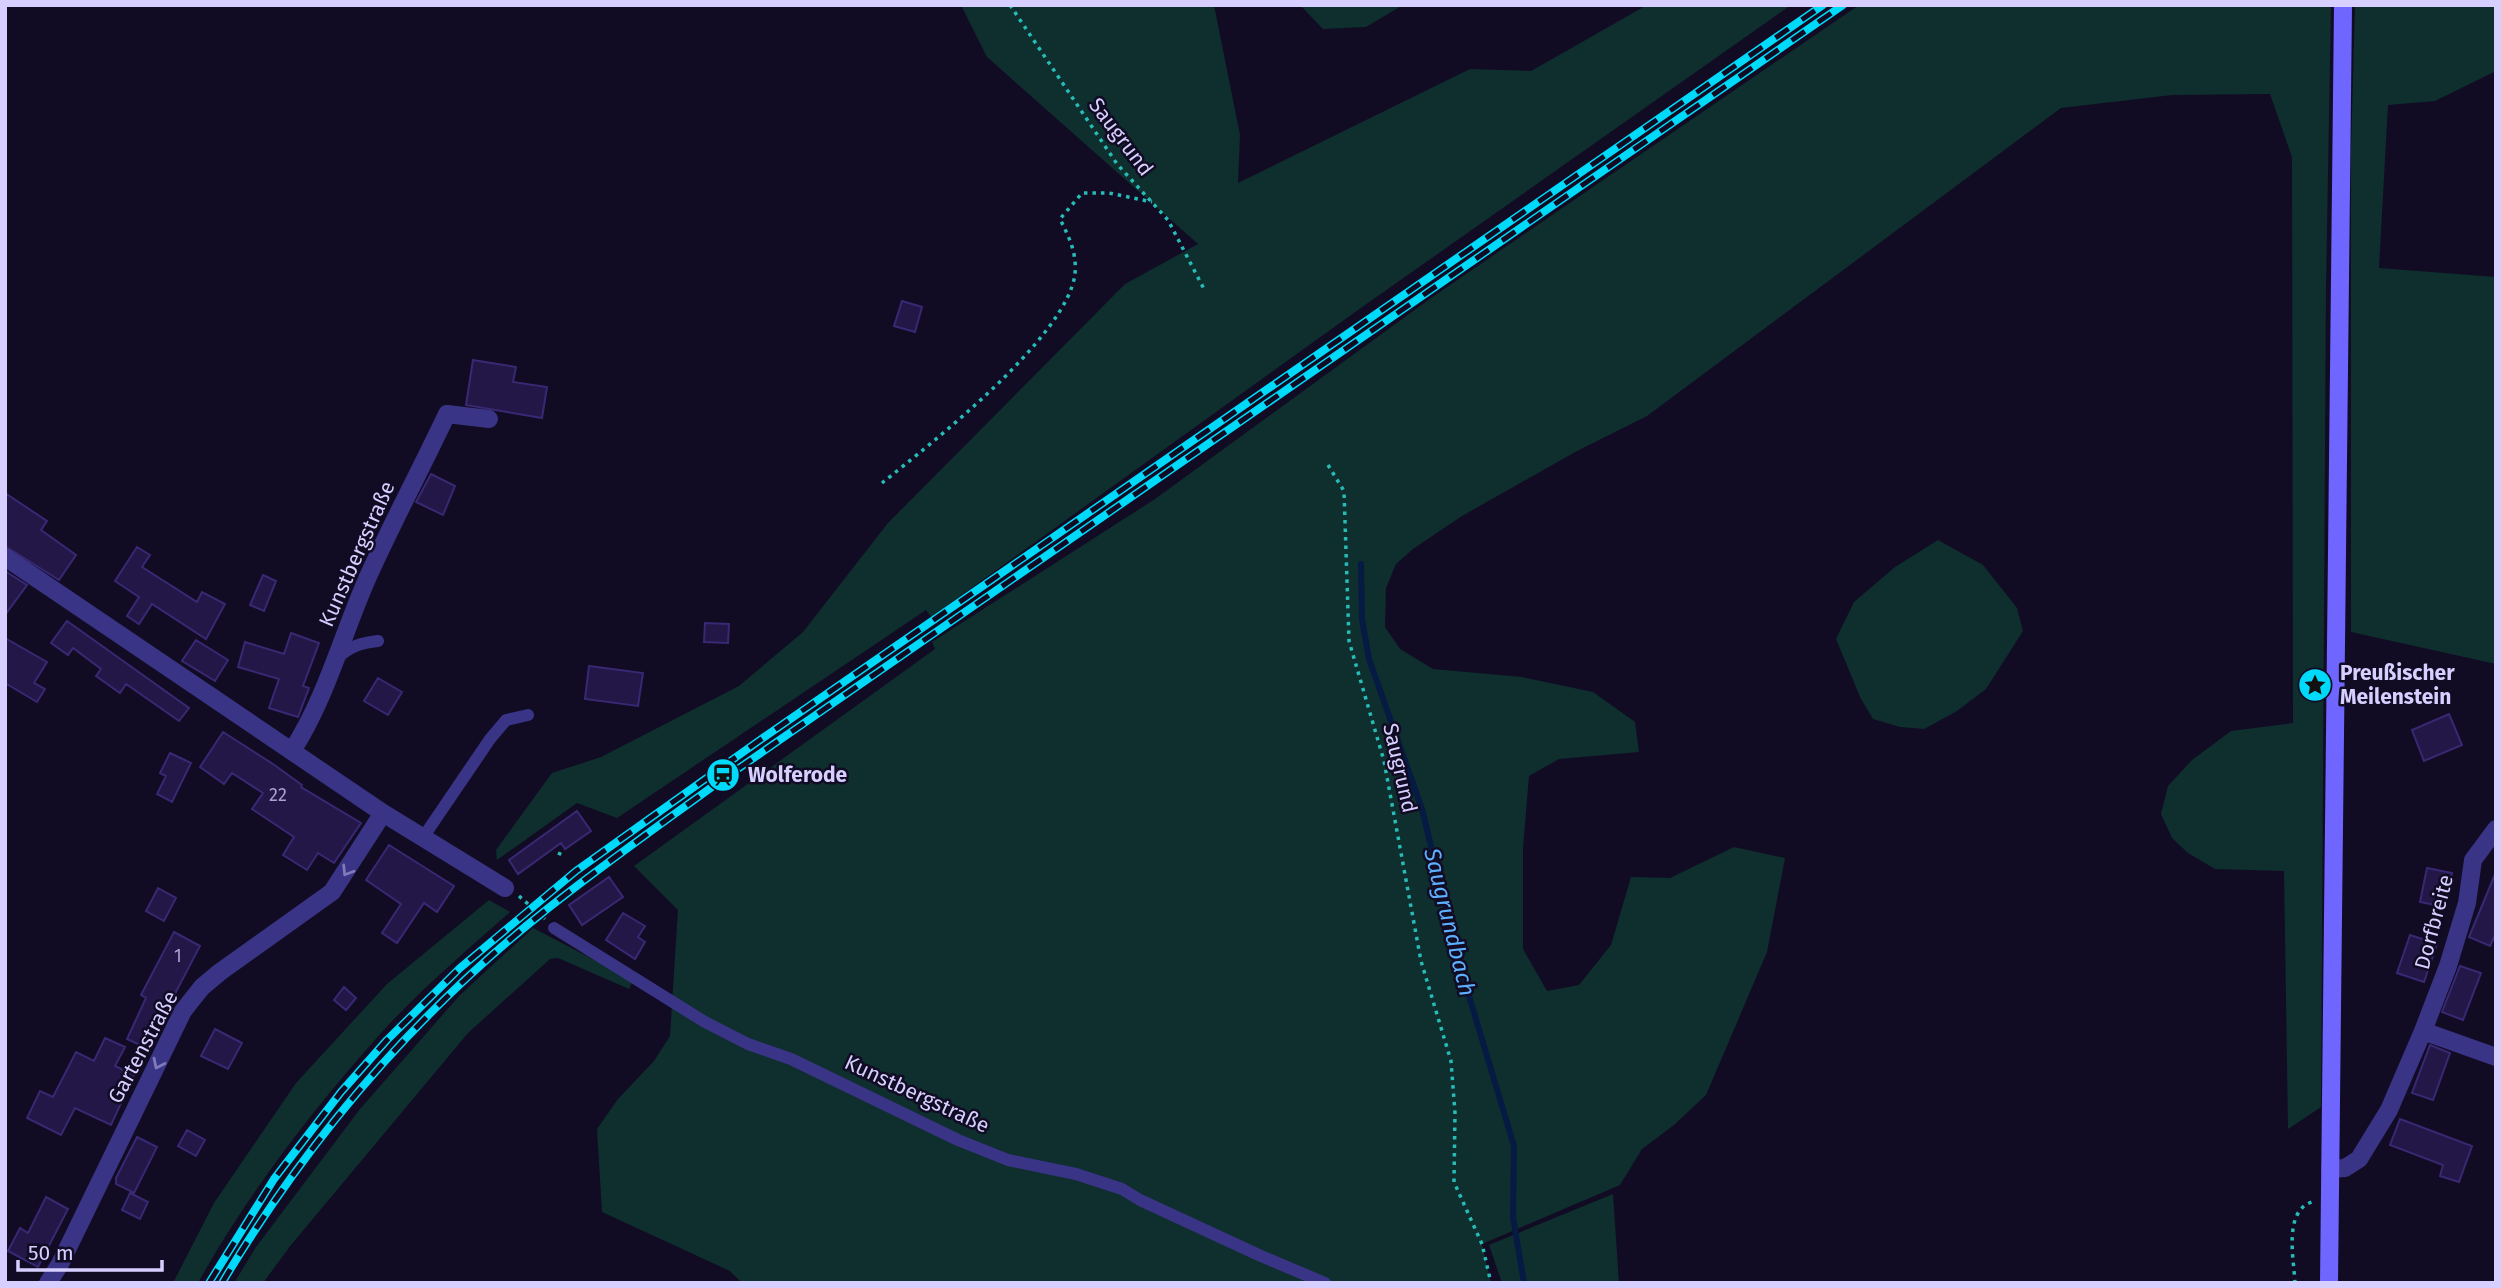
<svg xmlns="http://www.w3.org/2000/svg" width="2501" height="1288" viewBox="0 0 2501 1288" font-family="'Fira Sans',sans-serif">
<style>
.green{fill:#0f2e2e}
.lines{fill:none;stroke-linecap:round;stroke-linejoin:round}
.stream{stroke:#061b43;stroke-width:6}
.building{fill:#221746;stroke:#392873;stroke-width:2}
.path{stroke:#26bcb7;stroke-width:3.5;stroke-dasharray:3.5 5;stroke-linecap:butt}
.service{stroke:#3a3486;stroke-width:12}
.minor{stroke:#3a3486;stroke-width:18}
.secondary{stroke:#6e66ff;stroke-width:18}
.rail-casing{stroke:#00dafa;stroke-width:8}
.rail{stroke:#110c24;stroke-width:5;stroke-dasharray:16;stroke-linecap:butt}
.oneway{stroke:#807abc}
.labels{text-anchor:middle;stroke-width:5;stroke-linejoin:round;paint-order:stroke}
.number-label{font-size:18px;fill:#a9a1d1}
.street-label{font-size:21px;fill:#d6cfff;stroke:#110c24}
.poi-label{font-size:21px;font-weight:bold;fill:#d6cfff;stroke:#110c24;text-anchor:start}
.water-label{font-size:23px;font-style:italic;fill:#5dafff;stroke:#110c24}
</style>
<rect width="100%" height="100%" fill="#110c24"/>
<path class="green" d="M961,5H1214L1240,135L1238,183L1470,69L1531,71L1647,5H1791L1358,310L931,617L926,610L617,818L577,803L497,860L496,850L552,773L601,757L739,686L803,632L888,523L1125,284L1198,244L987,57Z
M1300,5H1403L1366,27L1323,29Z
M1859,5H2331L2326,286L2321,1107L2288,1129L2284,871L2215,869L2188,853L2172,838L2161,814L2168,786L2192,760L2231,731L2293,723L2292,157L2270,94L2172,95L2061,108L1647,416L1577,451L1462,516L1413,549L1396,564L1386,588L1385,627L1400,649L1433,669L1522,677L1593,692L1635,722L1639,752L1559,759L1529,776L1523,847V949L1547,991L1579,985L1611,945L1631,877L1670,878L1734,847L1785,858L1767,952L1706,1095L1674,1125L1642,1149L1620,1185L1482,1244L1491,1283H742L730,1271L602,1212L597,1129L618,1099L654,1061L670,1036L678,910L634,866L935,649L932,642L1155,499L1431,298Z
M2355,5H2496V71L2435,101L2388,105L2379,268L2496,277V664L2351,632V149Z
M1938,540L1983,565L2017,608L2023,631L1986,689L1957,711L1924,729L1900,727L1873,719L1861,699L1836,639L1854,602L1895,567Z
M489,900L510,912C466,951 420,990 381,1033C313,1109 248,1193 198,1283H173L214,1203L296,1083L387,984Z
M533,928L633,980L629,989L558,958L550,959L468,1033L291,1245L263,1283H234L256,1247L360,1109L460,995Z
M1613,1194L1619,1283H1502L1489,1245Z"/>
<g class="lines">
<path class="stream" d="M1361,564L1362,619L1369,659L1422,809L1460,966L1514,1146L1513,1217L1524,1283"/>
</g>
<path class="building" d="M902,301L922,307L915,332L894,326Z
M473,360L516,367L513,382L547,387L542,418L466,405Z
M431,474L455,486L443,515L416,502Z
M5,493L47,521L41,530L76,555L59,580L5,546Z
M137,547L150,555L142,567L197,602L202,592L225,604L206,639L152,604L139,624L127,616L139,597L115,581Z
M5,571L27,585L5,615Z
M263,575L276,581L264,611L250,605Z
M67,621L189,708L179,721L126,684L120,693L96,676L101,669L73,648L68,655L51,643Z
M705,623L729,624L728,643L704,642Z
M291,633L319,643L303,686L309,688L298,717L269,708L279,679L238,667L245,642L284,654Z
M5,638L47,662L34,683L45,689L37,702L5,683Z
M196,640L228,660L215,681L182,661Z
M589,666L643,673L638,706L585,699Z
M378,678L402,692L388,715L364,701Z
M2449,714L2462,745L2424,761L2412,730Z
M223,732L273,764L302,785L301,787L361,823L334,863L318,853L307,870L283,855L294,837L252,809L263,793L232,773L224,784L200,767Z
M170,753L191,763L172,802L157,794L166,776L160,773Z
M577,811L591,831L565,849L561,843L518,874L509,860Z
M389,845L454,886L437,912L424,903L397,943L382,933L401,904L366,880Z
M2427,868L2452,873L2445,907L2420,902Z
M2496,872V933L2490,946L2469,937Z
M609,877L623,897L582,925L569,905Z
M158,888L176,898L164,921L146,911Z
M623,913L645,926L638,937L645,942L635,959L606,940Z
M174,932L200,946L167,1009L161,1006L142,1046L127,1039L146,998L141,995Z
M2410,935L2437,944L2424,982L2397,973Z
M2460,966L2481,973L2463,1020L2442,1012Z
M344,987L356,998L346,1010L334,1000Z
M215,1029L242,1043L228,1069L201,1056Z
M105,1038L125,1047L115,1066L134,1075L111,1125L75,1108L61,1135L27,1118L40,1091L53,1097L76,1052L94,1061Z
M2430,1045L2450,1053L2433,1100L2412,1093Z
M2400,1119L2472,1146L2459,1182L2440,1176L2443,1165L2390,1145Z
M187,1130L205,1140L196,1156L178,1146Z
M137,1137L157,1147L134,1193L116,1184V1178Z
M130,1193L148,1202L140,1219L122,1210Z
M46,1197L68,1209L38,1267L8,1251L20,1228L28,1233Z"/>
<g class="lines">
<path class="path" d="M1010,5L1117,164L1168,220L1204,289
M1328,465L1344,491L1349,641L1384,761L1421,961L1451,1061L1455,1113L1454,1182L1482,1244L1491,1283
M882,483C932,443 1067,337 1075,274C1077,253 1069,237 1060,219L1082,193H1109L1152,202
M558,853L565,856
M519,896L545,919
M2295,1283C2294,1260 2283,1211 2312,1202"/>
<path class="service" d="M338,658C350,646 361,643 378,641
M422,839L490,739L506,720L528,715
M554,928L705,1022L748,1044L791,1059L958,1140L1008,1160L1076,1174L1122,1189L1140,1200L1261,1256L1325,1283"/>
<path class="minor" d="M5,557L383,813L505,888
M292,751C326,698 342,636 367,579C392,523 421,469 447,414L489,419
M2423,1031L2496,1057
M2330,1169L2345,1168L2359,1159L2389,1110L2423,1031L2448,966L2467,903L2473,860L2496,829
M48,1283L60,1264L183,1011L202,987L220,972L332,892L383,813"/>
<path class="secondary" d="M2329,1283L2343,5"/>
<g class="rail-casing">
<path id="rail" d="M209,1283L274,1179L341,1092L387,1040L460,968L576,871L760,740L1823,5
M222,1283C306,1142 412,1017 541,914C597,869 657,827 716,784L1843,5"/>
</g>
<use href="#rail" class="rail"/>
</g>
<defs><path id="oneway-chevron" d="M-2-3.5L2.5 0L-2 3.5" fill="none" stroke-width="1.6" stroke-linecap="round" stroke-linejoin="round" transform="scale(1.75)"/></defs>
<g class="oneway">
<use href="#oneway-chevron" transform="translate(347 871) rotate(122)"/>
<use href="#oneway-chevron" transform="translate(158 1064) rotate(116)"/>
</g>
<defs>
<g id="sight-disc" transform="scale(1.75)"><circle r="9.5" fill="#00dafa" stroke="#110c24"/><path d="M0-6L1.8-2.2L6-1.7L2.9 1.2L3.7 5.4L0 3.3L-3.7 5.4L-2.9 1.2L-6-1.7L-1.8-2.2Z" fill="#111"/></g>
<g id="station-disc" transform="scale(1.75)"><circle r="9.5" fill="#00dafa" stroke="#110c24"/><path d="M-3-6H3Q5-6 5-4V2Q5 4 3 4L4.5 6H3L1.5 4h-3L-3 6H-4.5L-3 4Q-5 4-5 2V-4Q-5-6-3-6ZM-3.5-4v3h7v-3ZM-3.5 1v1.5H-2V1ZM2 1v1.5H3.5V1Z" fill="#111"/></g>
</defs>
<g fill-rule="evenodd">
<use href="#sight-disc" x="2315" y="685"/>
<use href="#station-disc" x="723" y="775"/>
</g>
<g class="labels">
<g class="number-label">
<text x="278" y="801">22</text>
<text x="178" y="962">1</text>
</g>
<g class="street-label">
<text transform="translate(1121 137) rotate(53)" y="7">Saugrund</text>
<text transform="translate(357 554) rotate(-66)" y="7">Kunstbergstraße</text>
<text transform="translate(1400 768) rotate(77)" y="7">Saugrund</text>
<text transform="translate(2434 922) rotate(-75)" y="7">Dorfbreite</text>
<text transform="translate(143 1047) rotate(-62)" y="7">Gartenstraße</text>
<text transform="translate(917 1094) rotate(25)" y="7">Kunstbergstraße</text>
</g>
<g class="poi-label">
<text x="2340" y="680">Preußischer<tspan x="2340" dy="24">Meilenstein</tspan></text>
<text x="748" y="782">Wolferode</text>
</g>
<g class="water-label">
<text transform="translate(1450 922) rotate(76)" y="8">Saugrundbach</text>
</g>
</g>
<rect width="2501" height="1288" fill="none" stroke="#d6cfff" stroke-width="14"/>
<path d="M18 1260v10h144v-10" fill="none" stroke="#d6cfff" stroke-width="3.5"/>
<text x="28" y="1260" font-size="21" fill="#d6cfff" stroke="#110c24" stroke-width="5" paint-order="stroke">50 m</text>
</svg>
